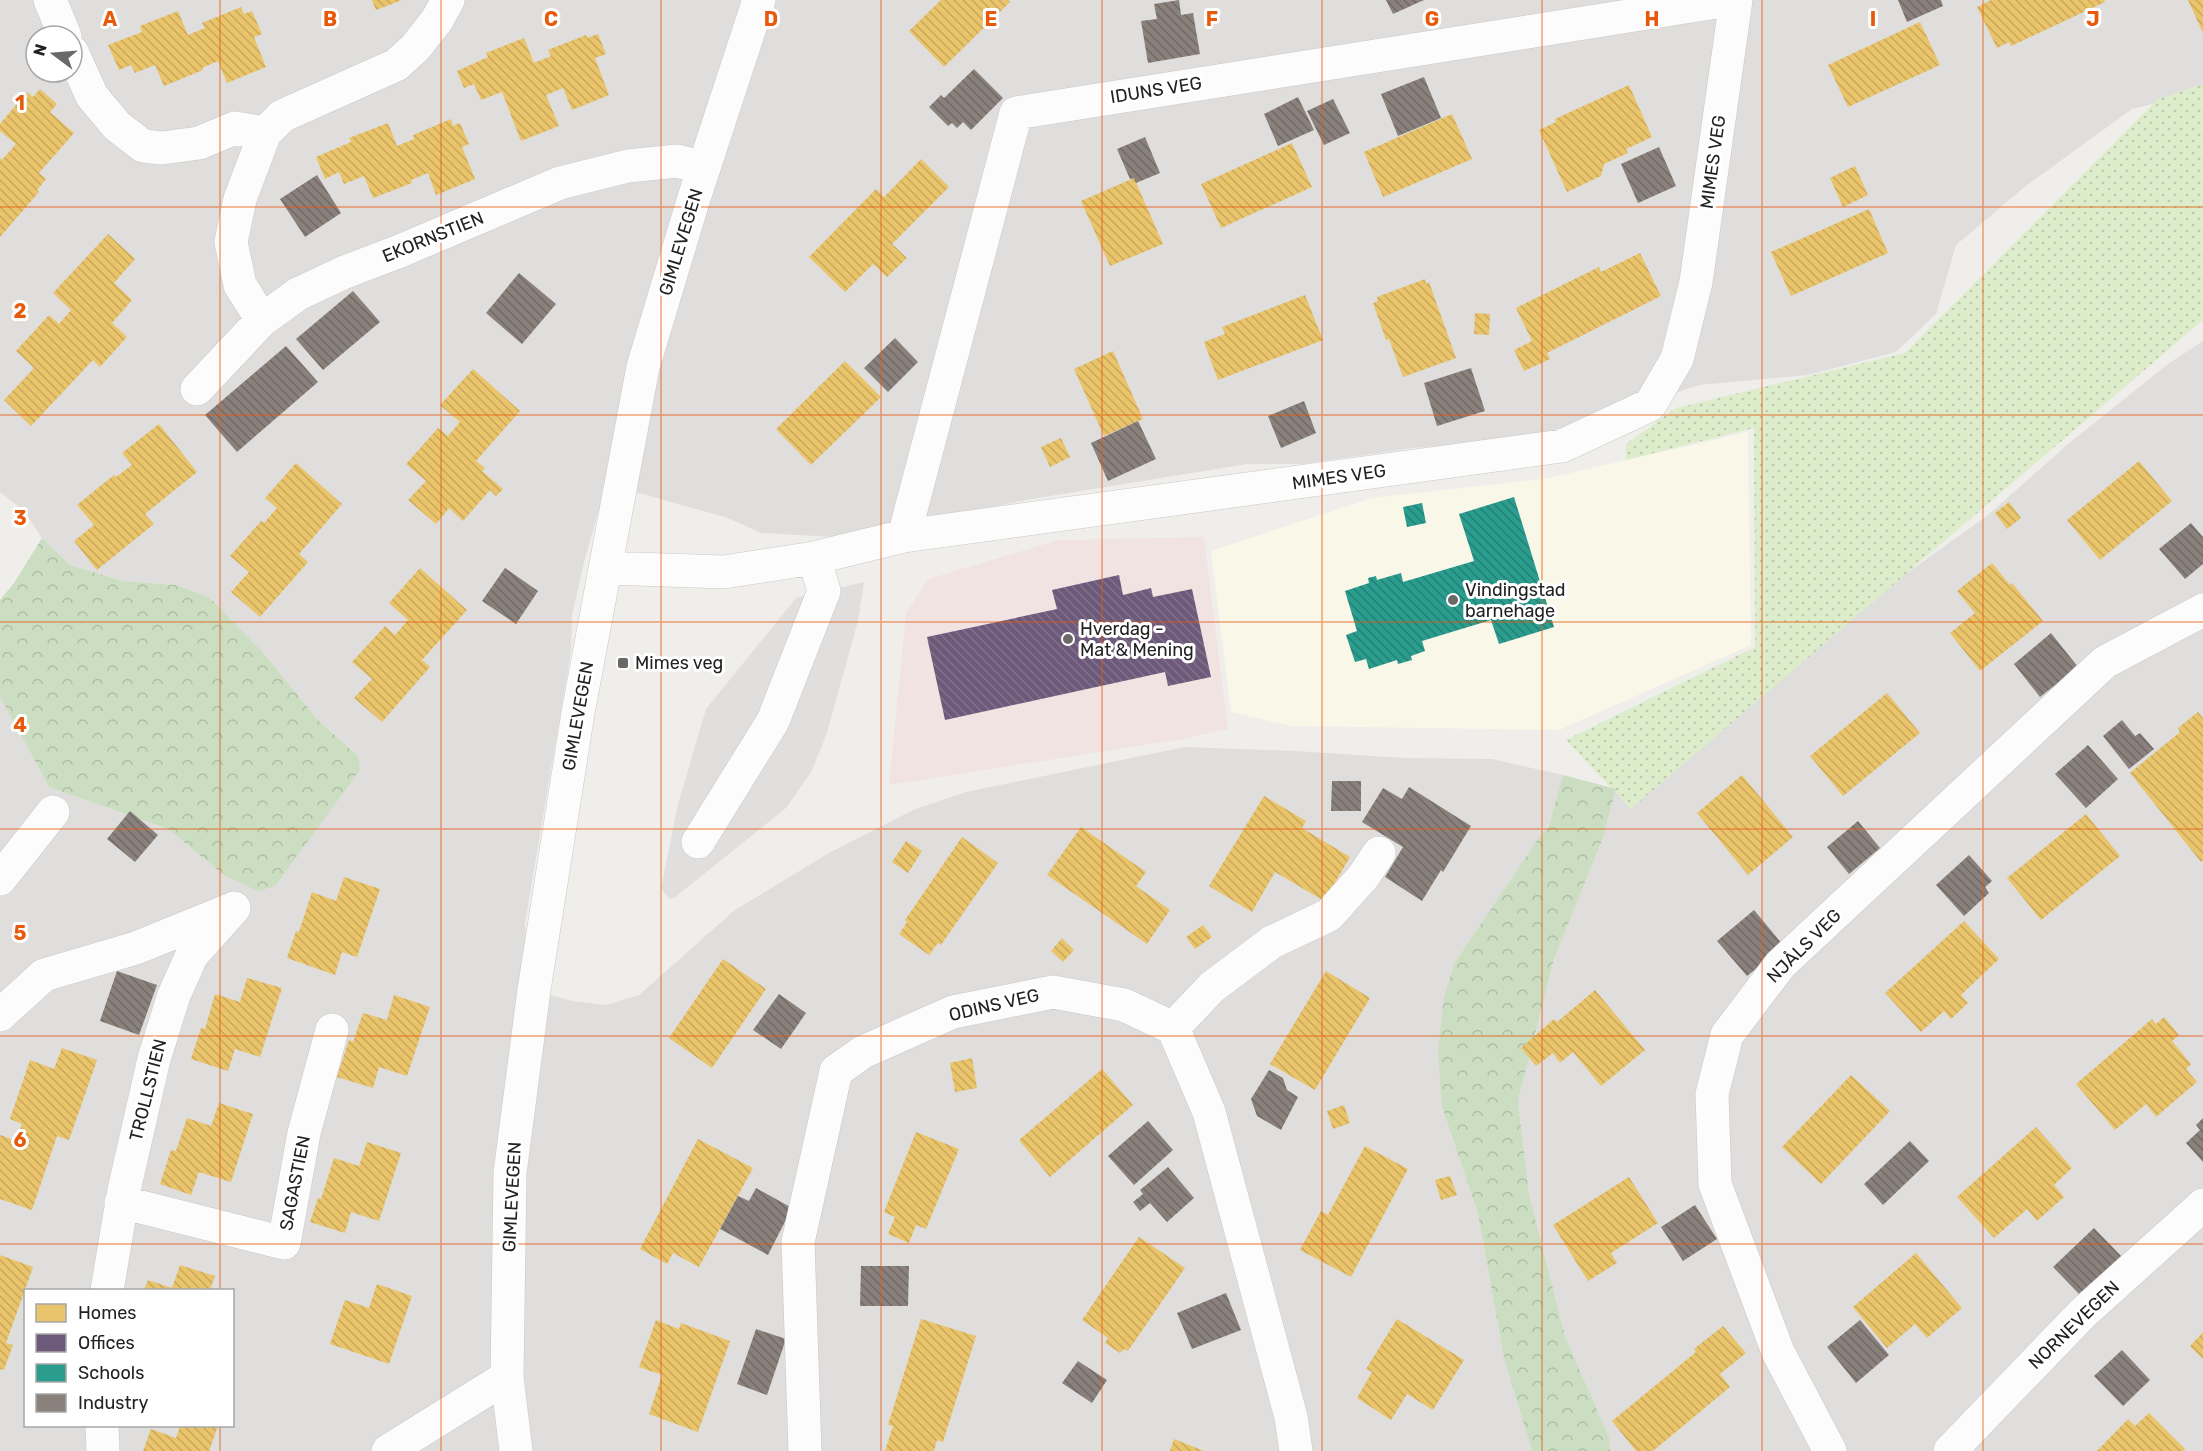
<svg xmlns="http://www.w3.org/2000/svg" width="2203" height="1451" viewBox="0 0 2203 1451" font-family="Rubik,sans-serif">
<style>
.residential{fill:#dfdedc;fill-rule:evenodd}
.commercial{fill:#f1e3e1}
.education{fill:#f8f7e8}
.grass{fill:url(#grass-dots)}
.forest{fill:url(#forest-crowns)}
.parking{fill:#e0dfde}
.homes{fill:url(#homes-back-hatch)}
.offices{fill:url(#offices-back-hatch)}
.schools{fill:url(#schools-back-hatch)}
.industry{fill:url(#industry-back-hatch)}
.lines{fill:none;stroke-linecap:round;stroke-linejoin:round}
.minor-casing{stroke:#c9c8c7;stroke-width:34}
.minor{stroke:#fdfcfc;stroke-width:33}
.grid{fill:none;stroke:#e8590c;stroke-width:1.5;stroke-opacity:0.55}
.poi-dot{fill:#6a6968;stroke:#fff;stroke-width:2}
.labels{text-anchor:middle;stroke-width:6;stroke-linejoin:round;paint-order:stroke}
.street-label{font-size:18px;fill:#222;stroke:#fff}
.poi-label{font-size:18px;fill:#222;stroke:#fff;text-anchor:start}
.grid-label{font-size:20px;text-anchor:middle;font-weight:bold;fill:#e8590c;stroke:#fff;stroke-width:6;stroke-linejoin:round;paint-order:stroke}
</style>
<defs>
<pattern id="grass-dots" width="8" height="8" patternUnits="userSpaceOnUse" patternTransform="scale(1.5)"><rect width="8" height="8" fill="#ddeccb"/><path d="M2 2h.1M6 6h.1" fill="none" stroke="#bdcaae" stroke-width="1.8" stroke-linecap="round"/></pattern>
<pattern id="forest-crowns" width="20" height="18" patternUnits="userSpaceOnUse" patternTransform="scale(1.5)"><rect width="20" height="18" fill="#cbdec1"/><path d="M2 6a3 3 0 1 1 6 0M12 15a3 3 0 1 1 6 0" fill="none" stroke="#aebea6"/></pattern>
<pattern id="homes-back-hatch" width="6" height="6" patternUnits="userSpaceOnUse" patternTransform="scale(1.5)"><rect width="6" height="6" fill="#e9c46a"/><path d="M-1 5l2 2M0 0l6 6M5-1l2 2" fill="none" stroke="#c8a85c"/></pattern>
<pattern id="offices-back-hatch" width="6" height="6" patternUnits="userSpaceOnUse" patternTransform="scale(1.5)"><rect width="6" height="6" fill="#6d597a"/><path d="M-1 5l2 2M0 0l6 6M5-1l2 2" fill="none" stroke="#81728b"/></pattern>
<pattern id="schools-back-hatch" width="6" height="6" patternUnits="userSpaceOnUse" patternTransform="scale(1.5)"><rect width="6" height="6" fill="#2a9d8f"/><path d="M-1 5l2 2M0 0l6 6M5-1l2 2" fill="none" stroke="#248074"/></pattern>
<pattern id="industry-back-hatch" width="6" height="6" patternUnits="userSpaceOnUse" patternTransform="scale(1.5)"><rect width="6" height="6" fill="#8a817c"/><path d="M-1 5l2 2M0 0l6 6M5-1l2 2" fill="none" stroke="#706965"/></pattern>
</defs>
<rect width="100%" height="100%" fill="#f0eeeb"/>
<path class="residential" d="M0,0H2203V94L2186,96L2132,109L2027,185L1956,245L1936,314L1896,352L1808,375L1699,385L1595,420L1504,441L1413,448L1302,464H1247L1032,499L834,537L761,533L728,518L639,493L604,492L584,562L572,615L571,651L525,923L526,977L537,991L572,1001L607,1005L639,995L735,910L829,853L913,810L966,792L1185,747L1296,751L1403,758L1492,759L1563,775L1549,826L1540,836L1455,962L1442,1107L1478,1214L1504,1357L1532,1451H0V697L49,787L168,829L225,876L358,756L318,720L261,650L209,597L176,585L122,581L70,565L42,538L24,511L0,492ZM36,36H72V72H36ZM26,1290H232V1426H26Z
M2203,341V1451H1610L1609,1437L1565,1336L1529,1194L1518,1101L1554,959L1603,838L1616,789L1702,719L1987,516L2068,444L2168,364Z"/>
<path class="commercial" d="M1204,537L1228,729L1183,739L889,785L906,613L928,579L1059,540Z"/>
<path class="education" d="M1748,432L1751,645L1559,730L1291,726L1231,712L1211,551L1372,498L1544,479Z"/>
<path class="grass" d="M2203,84V320L1631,809L1566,740L1755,647L1754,428L1626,460V444L1676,408L1905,353L2158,99Z"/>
<path class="forest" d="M42,538L70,565L122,581L176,585L209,597L261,650L318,720L358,756L360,770L275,886L258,891L225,876L168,829L49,787L0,697V600L14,583Z
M1563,775L1616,789L1603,838L1554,959L1518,1101L1529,1194L1565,1336L1609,1437L1610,1451H1532L1504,1358L1478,1214L1442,1107L1438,1052L1444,997L1455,962L1540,836L1549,826Z"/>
<path class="parking" d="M864,582L858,621L826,736L811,772L786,808L674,898L669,899L661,888L678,804L706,709L796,598Z"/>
<path class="homes" d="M372,0H402L376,10Z
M941,0H1008L1010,2L944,67L909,31Z
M1991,0H2104L2105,2L2011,46L2009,42L1997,48L1977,7Z
M2188,0H2203V33Z
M241,7L244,14L252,11L262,34L254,37L266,67L227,83L218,61L202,68L203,70L164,86L155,65L135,73L131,65L119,70L108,45L142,32L140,26L178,11L188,35L205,28L202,23Z
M1920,22L1940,65L1848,107L1828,65Z
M598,34L606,54L595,58L609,95L572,110L563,88L546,95L559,126L521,141L502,92L481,100L474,84L464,88L457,71L488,57L486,53L524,38L534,63L551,56L548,50L586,35L587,38Z
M1629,85L1652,137L1626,149L1628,153L1604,164L1601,176L1567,192L1539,130L1556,122L1555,119Z
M40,89L57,104L50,112L74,133L39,173L46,179L37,190L39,192L0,237V158L2,160L16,144L0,131V124L27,92L33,97Z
M1452,114L1472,159L1383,197L1364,152Z
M451,119L453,126L460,123L469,144L462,147L475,179L436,195L428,173L411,180L412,183L373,198L364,176L344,184L339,172L325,179L316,157L351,142L349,138L388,123L397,146L414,139L413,135Z
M1292,143L1312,187L1221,228L1201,184Z
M921,159L949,187L892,244L907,258L887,277L873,264L845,292L809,257L876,189L884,197Z
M1855,166L1868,195L1843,207L1830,178Z
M1134,178L1163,244L1110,266L1081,201Z
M1869,209L1888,253L1791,296L1771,252Z
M108,234L135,259L114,283L132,300L112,323L127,337L100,367L93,360L31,426L4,400L34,368L16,351L49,315L59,324L71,310L53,293Z
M1640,253L1661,296L1547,353L1550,359L1524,371L1514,350L1532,341L1516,308L1599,267L1601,272Z
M1425,279L1426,284L1429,282L1456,358L1403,377L1389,339L1386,340L1373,303L1378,301L1377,297Z
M1305,295L1323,340L1218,380L1204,342L1225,334L1222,327Z
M1475,313L1490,314L1489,335L1474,334Z
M1113,351L1143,419L1104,436L1074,369Z
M845,361L881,397L811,465L776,429Z
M473,369L520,411L476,461L485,468L482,471L503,489L496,496L490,490L463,521L449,508L436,524L408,500L426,481L406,464L438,428L448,436L460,422L440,405Z
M159,424L197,472L145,514L154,524L97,570L74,541L94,525L77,505L114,475L116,477L132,465L122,453Z
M1061,438L1070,457L1050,467L1041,447Z
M2139,461L2172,501L2100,560L2067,520Z
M296,463L342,504L299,554L308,562L260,617L231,592L249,572L230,556L261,521L264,523L277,508L265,498Z
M2009,502L2021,518L2007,529L1995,513Z
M1992,563L2010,585L2012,583L2043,621L1980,671L1950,633L1975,613L1957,591Z
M420,568L467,610L422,660L430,667L382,722L354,698L372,679L352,662L385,626L395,635L408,620L389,603Z
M1887,693L1920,733L1843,796L1810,756Z
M2198,712L2203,718V860L2201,862L2130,773L2180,732L2178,728Z
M1742,775L1793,837L1748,875L1697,813Z
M1264,796L1306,821L1302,828L1350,857L1324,901L1275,872L1252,912L1209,886Z
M2086,814L2120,856L2041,920L2007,878Z
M1081,827L1146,872L1136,886L1170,910L1147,944L1047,875Z
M962,837L998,863L941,945L938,943L929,955L899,934L907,922L905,920Z
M906,841L922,851L908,873L892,862Z
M344,877L380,889L357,957L342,952L335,975L287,958L296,931L299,932L312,892L336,901Z
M1964,921L1999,959L1961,995L1968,1003L1951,1019L1944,1011L1921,1032L1885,993Z
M1203,925L1212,937L1195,949L1186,937Z
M1062,938L1074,950L1063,962L1051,951Z
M723,959L766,989L712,1068L669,1038Z
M1326,971L1370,998L1315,1090L1270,1064Z
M247,978L282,988L260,1057L235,1049L228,1071L191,1059L201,1028L205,1029L215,994L240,1002Z
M1595,990L1645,1050L1601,1086L1573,1052L1560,1063L1553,1053L1536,1066L1521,1048L1554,1019L1557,1022Z
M394,995L430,1007L407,1076L379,1067L373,1088L337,1077L349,1040L353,1042L363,1013L387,1020Z
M2164,1017L2179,1035L2172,1041L2191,1064L2186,1069L2197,1082L2156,1117L2146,1104L2115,1130L2076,1084L2152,1019L2156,1024Z
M62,1048L97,1060L69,1140L57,1136L32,1210L0,1199V1135L17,1141L22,1124L10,1119L30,1060L54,1069Z
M972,1058L977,1088L955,1092L950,1063Z
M1102,1069L1133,1105L1050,1177L1019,1140Z
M1851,1075L1890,1111L1821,1184L1782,1147Z
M219,1103L253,1114L231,1182L199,1172L191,1195L160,1184L171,1150L176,1151L187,1118L211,1126Z
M1344,1105L1350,1123L1333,1129L1327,1111Z
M2036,1127L2072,1168L2054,1185L2064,1197L2037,1221L2027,1209L1994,1238L1957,1197Z
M916,1132L959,1149L926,1229L916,1225L909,1243L888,1234L895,1217L884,1212Z
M698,1139L753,1168L699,1267L673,1253L667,1264L640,1249Z
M367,1142L401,1153L379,1221L351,1212L345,1233L310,1222L318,1198L321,1199L334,1158L359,1166Z
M1365,1146L1408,1169L1351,1277L1300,1250L1321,1211L1328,1215Z
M1450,1176L1457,1195L1441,1200L1435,1180Z
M1629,1177L1658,1223L1611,1253L1617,1263L1588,1281L1553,1225Z
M1139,1237L1185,1268L1128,1351L1124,1349L1120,1353L1105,1343L1108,1338L1082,1320Z
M1916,1253L1962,1308L1927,1338L1915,1324L1887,1348L1853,1307Z
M0,1255L33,1267L6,1343L13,1345L4,1370L0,1369Z
M180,1265L215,1276L210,1290H144L148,1280L172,1288Z
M377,1284L412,1296L389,1364L330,1344L345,1300L369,1308Z
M921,1319L976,1336L943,1442L937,1440L934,1451H885L893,1426L888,1425Z
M1397,1319L1464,1360L1433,1410L1407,1394L1391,1420L1357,1398L1372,1372L1366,1369Z
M656,1320L679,1329L681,1323L730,1341L698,1432L649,1414L662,1375L639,1367Z
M1723,1326L1746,1353L1720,1374L1730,1387L1653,1451H1636L1612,1421L1696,1352L1694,1349Z
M2203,1332V1359L2190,1346Z
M2149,1413L2185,1449L2184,1451H2097L2128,1419L2135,1426Z
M180,1426H218L209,1451H143L151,1429L176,1438Z
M1174,1439L1204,1451H1170Z"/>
<path class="offices" d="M1119,575L1123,595L1151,588L1153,597L1192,589L1211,677L1168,686L1165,672L945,720L927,637L1057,609L1052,590Z"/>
<path class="schools" d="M1514,497L1554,627L1499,644L1491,620L1422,641L1425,651L1411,656L1412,660L1398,664L1397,660L1369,669L1366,659L1355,662L1346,635L1357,631L1345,591L1369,583L1368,578L1376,576L1377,580L1401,573L1403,582L1474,561L1459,514Z
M1422,503L1426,523L1407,527L1403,507Z"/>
<path class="industry" d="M1179,0L1181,15L1193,13L1200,54L1148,63L1141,21L1157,19L1154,4Z
M1386,0H1424L1393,14Z
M1898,0H1941L1943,6L1907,22Z
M974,69L1003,98L971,130L963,122L957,128L952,123L948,126L929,107L941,95L944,98Z
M1424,77L1441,118L1398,136L1381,94Z
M1298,97L1314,130L1278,146L1264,114Z
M1333,99L1350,133L1324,145L1307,111Z
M1145,137L1160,173L1136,183L1134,178L1130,179L1117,149Z
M1659,147L1676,186L1638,203L1621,164Z
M317,175L341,213L305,237L280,199Z
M519,273L556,304L522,344L486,313Z
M353,291L380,322L323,370L296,339Z
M895,338L918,362L888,392L864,368Z
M286,346L318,382L237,452L205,415Z
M1471,368L1485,411L1437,426L1424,383Z
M1304,401L1316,433L1281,448L1268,416Z
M1138,421L1156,459L1108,481L1091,443Z
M2191,523L2203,537V564L2185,579L2159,549Z
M505,568L538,591L516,624L482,601Z
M2051,633L2078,667L2040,697L2014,664Z
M2122,720L2135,736L2140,733L2154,749L2129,769L2103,736Z
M2088,745L2118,779L2086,808L2055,774Z
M1332,781H1361V811H1331Z
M1409,787L1471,826L1443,872L1441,870L1422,901L1385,877L1403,847L1362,822L1383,788L1402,799Z
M130,811L158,835L135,862L107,839Z
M1858,821L1880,848L1849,874L1827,847Z
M1969,855L1992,881L1985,887L1989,893L1964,916L1936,885Z
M1754,910L1784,946L1747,976L1717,941Z
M117,971L157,985L139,1035L100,1021Z
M779,994L806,1013L781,1049L753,1030Z
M1269,1070L1283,1078L1287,1090L1298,1097L1281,1130L1257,1116L1251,1099Z
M2203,1118V1162L2186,1143L2200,1130L2196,1125Z
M1148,1121L1173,1150L1134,1185L1108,1156Z
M1910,1141L1929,1161L1883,1205L1864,1184Z
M1168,1167L1194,1198L1167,1222L1150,1203L1140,1211L1133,1202L1143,1194L1140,1190Z
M756,1188L792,1208L768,1255L720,1229L738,1196L749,1201Z
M1695,1205L1717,1239L1683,1261L1661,1227Z
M2094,1228L2124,1259L2085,1294L2082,1291L2079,1294L2053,1267Z
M861,1266H909L908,1306H860Z
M1226,1293L1241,1330L1192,1349L1177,1313Z
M1860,1320L1889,1355L1856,1383L1827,1347Z
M756,1329L786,1339L767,1395L737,1384Z
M2122,1350L2150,1380L2123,1406L2094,1376Z
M1078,1361L1107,1380L1092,1403L1062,1383Z"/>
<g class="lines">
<g class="minor-casing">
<path id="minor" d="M50,0L65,36
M72,52L92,96L117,126L143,146L162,148L199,143L235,128L265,133
M262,320L240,285L231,242L240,199L265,133L282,116L396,65L415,48L437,20L448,0
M197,389L262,320L298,294L345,272L400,251L560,183L628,166L677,161L704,168
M904,536L1016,113L1729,0
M607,568L724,572L814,558L904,536L1562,446L1650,405L1677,359L1696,282L1736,0
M698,842L773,721L824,591L814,558
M0,879L53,812
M0,1015L44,975L136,948L227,911
M1173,1028L1212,987L1272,942L1329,915L1363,877L1379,853
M121,1202L284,1243L304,1133L332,1030
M107,1290L124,1190L154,1059L174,995L192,955L234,908
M102,1426L103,1451
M388,1451L507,1377
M516,1451L507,1377L510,1173L534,990L578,713L643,367L694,198L759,0
M805,1451L798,1242L836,1071L863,1052L953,1012L1053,992L1124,1005L1173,1028L1209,1112L1291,1417L1296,1451
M1830,1451L1778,1352L1715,1184L1712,1094L1727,1035L1780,965L2105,662L2203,610
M1950,1451L2082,1314L2203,1205"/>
</g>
<use href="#minor" class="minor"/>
</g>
<path class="grid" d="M220,0V1290M441,0V1451M661,0V1451M881,0V1451M1102,0V1451M1322,0V1451M1542,0V1451M1762,0V1451M1983,0V1451M0,207H2203M0,415H2203M0,622H2203M0,829H2203M0,1036H2203M0,1244H2203M220,1426V1451"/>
<g class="poi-dot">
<circle cx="1453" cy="600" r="6"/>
<circle cx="1068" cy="639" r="6"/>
<rect x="617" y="657" width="12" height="12" rx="3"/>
</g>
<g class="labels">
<g class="street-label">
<text transform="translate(1156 90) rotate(-9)" y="6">IDUNS VEG</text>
<text transform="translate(1713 162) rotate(-82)" y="6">MIMES VEG</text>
<text transform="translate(433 237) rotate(-22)" y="6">EKORNSTIEN</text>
<text transform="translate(681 242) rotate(-73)" y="6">GIMLEVEGEN</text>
<text transform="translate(1339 477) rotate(-8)" y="6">MIMES VEG</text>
<text transform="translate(578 716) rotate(-80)" y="6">GIMLEVEGEN</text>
<text transform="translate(1804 946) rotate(-45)" y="6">NJÅLS VEG</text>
<text transform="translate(994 1005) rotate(-13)" y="6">ODINS VEG</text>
<text transform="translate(148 1090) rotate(-76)" y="6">TROLLSTIEN</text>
<text transform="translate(295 1183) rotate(-79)" y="6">SAGASTIEN</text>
<text transform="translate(512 1197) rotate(-87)" y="6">GIMLEVEGEN</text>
<text transform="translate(2074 1325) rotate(-44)" y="6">NORNEVEGEN</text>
</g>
<g class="poi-label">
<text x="1465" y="596">Vindingstad<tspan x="1465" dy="21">barnehage</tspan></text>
<text x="1080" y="635">Hverdag -<tspan x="1080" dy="21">Mat &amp; Mening</tspan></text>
<text x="635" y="669">Mimes veg</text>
</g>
</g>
<g class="grid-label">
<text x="110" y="26">A</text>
<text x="330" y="26">B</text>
<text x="551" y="26">C</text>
<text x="771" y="26">D</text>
<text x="991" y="26">E</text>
<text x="1212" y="26">F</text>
<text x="1432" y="26">G</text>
<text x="1652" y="26">H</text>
<text x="1873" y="26">I</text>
<text x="2093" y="26">J</text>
<text x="20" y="110">1</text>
<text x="20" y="318">2</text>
<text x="20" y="525">3</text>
<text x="20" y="732">4</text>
<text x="20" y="940">5</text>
<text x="20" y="1147">6</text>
</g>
<rect x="24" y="1289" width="210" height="138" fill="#ffffff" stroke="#a7a7a7" stroke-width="1.5"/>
<rect x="36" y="1304" width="30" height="18" fill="#e9c46a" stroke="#a7a7a7" stroke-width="1.5"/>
<text x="78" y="1319" font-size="18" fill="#222222">Homes</text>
<rect x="36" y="1334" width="30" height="18" fill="#6d597a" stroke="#a7a7a7" stroke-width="1.5"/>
<text x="78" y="1349" font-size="18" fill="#222222">Offices</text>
<rect x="36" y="1364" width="30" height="18" fill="#2a9d8f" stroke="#a7a7a7" stroke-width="1.5"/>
<text x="78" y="1379" font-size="18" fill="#222222">Schools</text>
<rect x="36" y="1394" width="30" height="18" fill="#8a817c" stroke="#a7a7a7" stroke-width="1.5"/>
<text x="78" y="1409" font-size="18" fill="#222222">Industry</text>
<g transform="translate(54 54) rotate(286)"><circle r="28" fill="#ffffff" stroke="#a7a7a7" stroke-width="1.5"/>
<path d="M0-4.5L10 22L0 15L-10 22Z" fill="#6a6968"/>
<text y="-9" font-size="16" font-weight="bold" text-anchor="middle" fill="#222222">N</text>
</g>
</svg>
